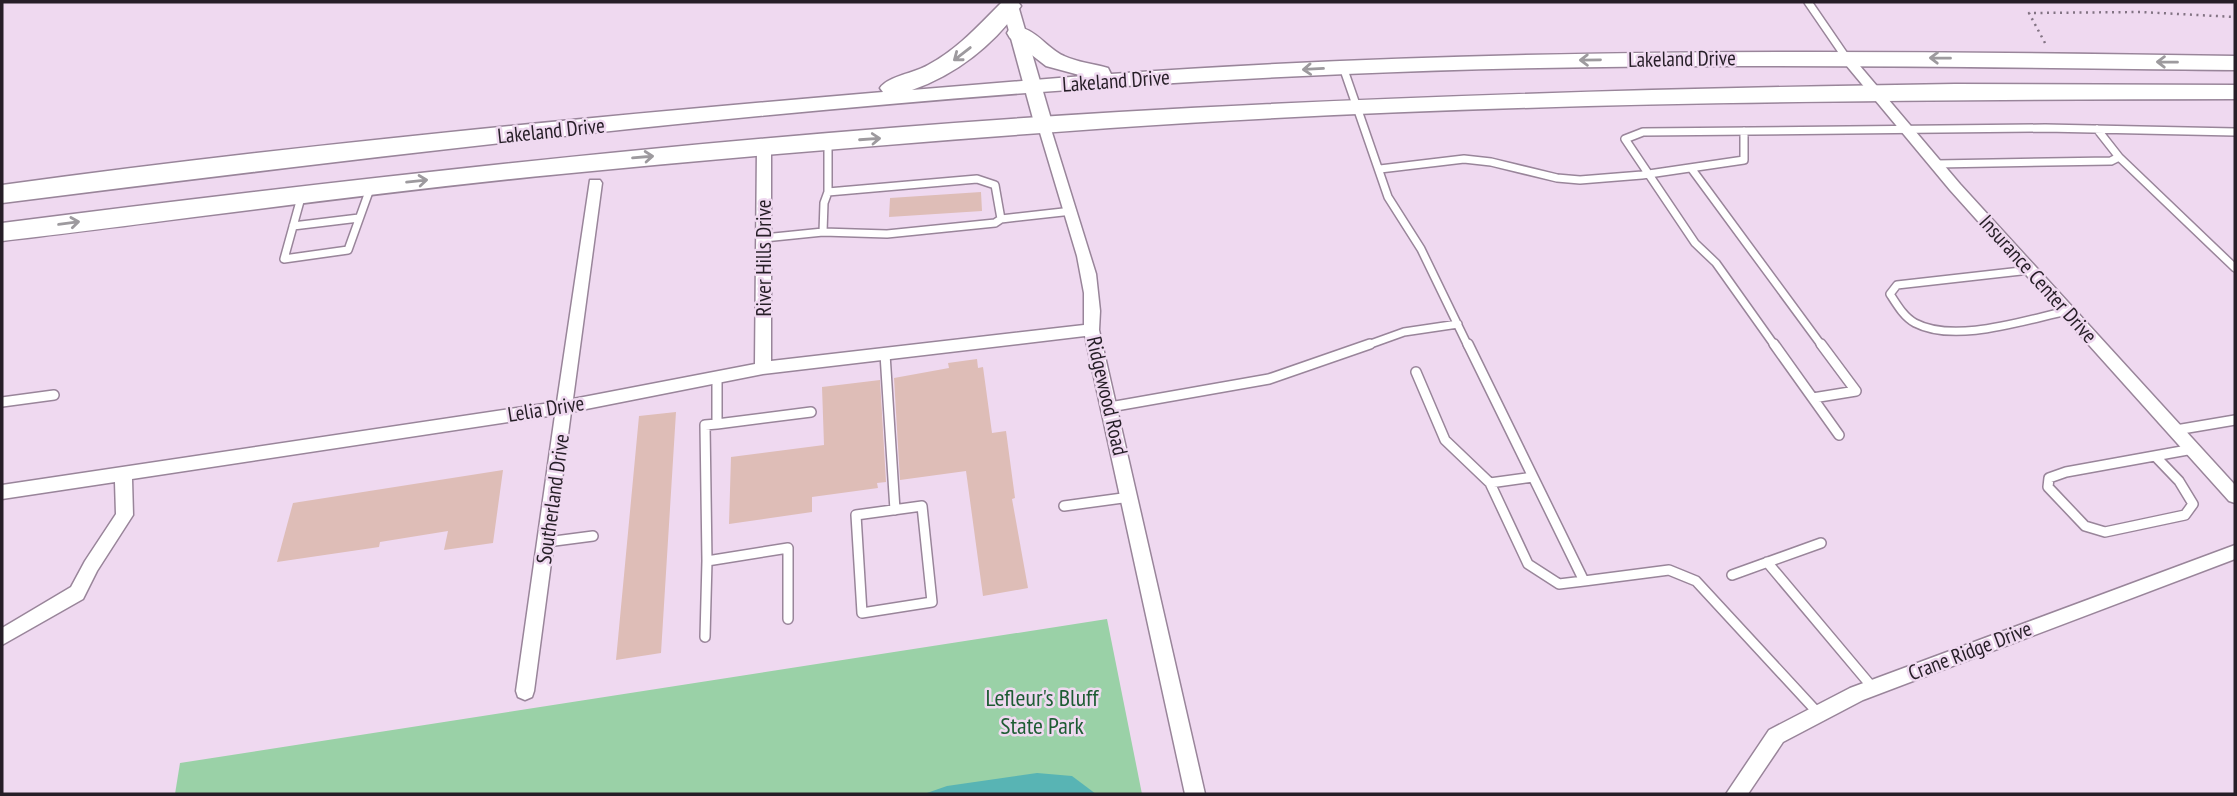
<svg xmlns="http://www.w3.org/2000/svg" width="2237" height="796" viewBox="0 0 2237 796" font-family="'PT Sans Narrow',sans-serif">
<style>
.green{fill:#9ad1a7}
.water{fill:#58b4b4}
.building{fill:#debdb7}
.lines{fill:none;stroke-linecap:round;stroke-linejoin:round}
.lane-far1-casing{stroke:#99859a;stroke-width:10}
.lane-casing{stroke:#99859a;stroke-width:12}
.street-casing{stroke:#99859a;stroke-width:3}
.secondary-casing{stroke:#99859a;stroke-width:3}
.highway-casing{stroke:#99859a;stroke-width:3}
.path{stroke:#827383;stroke-width:2.5;stroke-dasharray:2 4.5;stroke-linecap:butt}
.lane-far1{stroke:#fff;stroke-width:7}
.lane{stroke:#fff;stroke-width:9}
.street{fill:#fff;fill-rule:evenodd}
.secondary{fill:#fff;fill-rule:evenodd}
.highway{fill:#fff;fill-rule:evenodd}
.oneway{stroke:#9d9a9e}
.labels{text-anchor:middle;stroke-width:5;stroke-linejoin:round;paint-order:stroke}
.street-label{font-size:21px;fill:#261e27;stroke:#efd9f0}
.near-park-label{font-size:24px;fill:#1d5c33;stroke:#efd9f0}
</style>
<rect width="100%" height="100%" fill="#efd9f0"/>
<path class="green" d="M1107,619L1142,794H175L180,763Z"/>
<path class="water" d="M1037,773L1072,776L1096,794H924L947,786Z"/>
<path class="building" d="M981,192L982,211L889,217L890,198Z
M977,359L978,368L983,367L992,433L1006,431L1015,498L1012,499L1028,588L983,596L966,471L900,480L894,378L949,368L948,363Z
M880,380L886,482L877,483L878,488L812,497V512L729,524L731,457L824,445L822,387Z
M676,412L661,653L616,660L639,416Z
M503,470L493,543L444,550L448,531L380,542L379,547L277,562L293,503Z"/>
<g class="lines">
<g class="lane-far1-casing">
<path id="lane-far1" d="M1808,2L1845,56
M1343,67L1388,197L1421,249L1468,346
M828,141V192
M2119,157L2235,268
M1937,164L2111,161L2119,157L2097,129
M1691,168L1822,346
M1380,169L1464,159L1491,162L1557,178L1580,180L1642,175L1744,160V131
M977,179L995,185L1001,219L995,223L887,234L823,232L824,203L828,192Z
M302,194L284,259L348,250L371,186
M1001,219L1072,211
M293,226L359,218
M764,238L823,232
M2030,270L1897,285L1890,294C1897,305 1904,317 1915,323C1955,344 2025,320 2067,311
M1365,346L1404,332L1458,324
M1775,346L1716,263L1695,243L1625,139L1643,132L2045,128L2235,132"/>
</g>
<g class="lane-casing">
<path id="lane" d="M1468,344L1584,581L1669,570L1696,581L1818,713
M1774,344L1839,435
M885,354L895,510
M1416,372L1445,440L1490,483L1533,477
M717,378V424L811,412
M1813,398L1856,391L1821,344
M2,402L54,395
M1110,407L1269,379L1370,344
M717,424L705,425L707,561L788,548V619
M2176,430L2235,420
M2156,457L2179,481L2193,504L2185,515L2105,532L2085,526L2048,487L2049,478L2066,472L2193,449
M1490,483L1528,564L1559,584L1584,581
M922,506L932,602L862,613L856,515Z
M1064,506L1130,497
M547,542L593,536
M1767,562L1873,688
M1732,575L1821,543
M705,637L707,561"/>
</g>
<g class="street-casing">
<path id="street" d="M1845,52L1849,53L1960,184L2235,485V503L2229,501L1950,190L1841,59L1839,56Z
M1044,122L1050,126L1096,274L1100,311L1099,330L1205,794H1185L1085,336L763,374L571,412L534,691L532,697L525,700L518,697L516,691L555,415L132,479L133,515L97,571L83,599L2,645V628L71,587L85,561L116,514L115,482L2,499V485L557,402L590,180H600L602,183L573,399L755,364L757,147L764,143L771,147V361L1084,325V293L1077,256L1038,126Z
M2235,545V559L1863,700L1783,742L1748,794H1726L1769,730L1850,688Z"/>
</g>
<g class="secondary-casing">
<path id="secondary" d="M1001,2H1017L1053,126L1051,130H1037L1035,126Z"/>
</g>
<g class="highway-casing">
<path id="highway" d="M1002,2H1018L1021,6C995,44 956,75 912,90L1083,76L1046,66L1010,38L1007,33L1010,28C1033,23 1045,48 1064,56C1077,62 1094,64 1108,68L1111,74C1485,47 1860,50 2235,56V70C1939,67 1643,61 1346,74C896,93 448,147 2,203V185C294,145 589,117 883,92L880,88C888,76 915,73 928,65C958,49 978,26 1002,2Z
M1955,84L2235,85V99C1860,100 1485,102 1110,128C927,141 743,156 561,174C374,192 188,219 2,241V223C373,176 745,134 1119,112C1397,96 1676,88 1955,84Z"/>
</g>
<path class="path" d="M2045,43L2029,13L2141,12L2235,17"/>
<use href="#lane-far1" class="lane-far1"/>
<use href="#lane" class="lane"/>
<use href="#street" class="street"/>
<use href="#secondary" class="secondary"/>
<use href="#highway" class="highway"/>
</g>
<defs><path id="oneway-shaft" d="M-6 0H5M1.5-3L5.5 0L1.5 3" fill="none" stroke-width="1.6" stroke-linecap="round" stroke-linejoin="round" transform="scale(1.75)"/></defs>
<g class="oneway">
<use href="#oneway-shaft" transform="translate(962 54) rotate(142)"/>
<use href="#oneway-shaft" transform="translate(1940 58) rotate(-179)"/>
<use href="#oneway-shaft" transform="translate(1590 60) rotate(179)"/>
<use href="#oneway-shaft" transform="translate(2167 62) rotate(-179)"/>
<use href="#oneway-shaft" transform="translate(1313 69) rotate(177)"/>
<use href="#oneway-shaft" transform="translate(870 139) rotate(-4)"/>
<use href="#oneway-shaft" transform="translate(643 157) rotate(-5)"/>
<use href="#oneway-shaft" transform="translate(417 181) rotate(-6)"/>
<use href="#oneway-shaft" transform="translate(69 223) rotate(-8)"/>
</g>
<g class="labels">
<g class="street-label">
<text transform="translate(1682 59) rotate(-1)" y="7">Lakeland Drive</text>
<text transform="translate(1116 81) rotate(-4)" y="7">Lakeland Drive</text>
<text transform="translate(551 131) rotate(-6)" y="7">Lakeland Drive</text>
<text transform="translate(764 258) rotate(-90)" y="7">River Hills Drive</text>
<text transform="translate(2038 279) rotate(48)" y="7">Insurance Center Drive</text>
<text transform="translate(1107 396) rotate(77)" y="7">Ridgewood Road</text>
<text transform="translate(546 409) rotate(-9)" y="7">Lelia Drive</text>
<text transform="translate(553 499) rotate(-82)" y="7">Southerland Drive</text>
<text transform="translate(1970 651) rotate(-21)" y="7">Crane Ridge Drive</text>
</g>
<g class="near-park-label">
<text x="1042" y="706">Lefleur's Bluff<tspan x="1042" dy="28">State Park</tspan></text>
</g>
</g>
<rect width="2237" height="796" fill="none" stroke="#261e27" stroke-width="7"/>
</svg>
